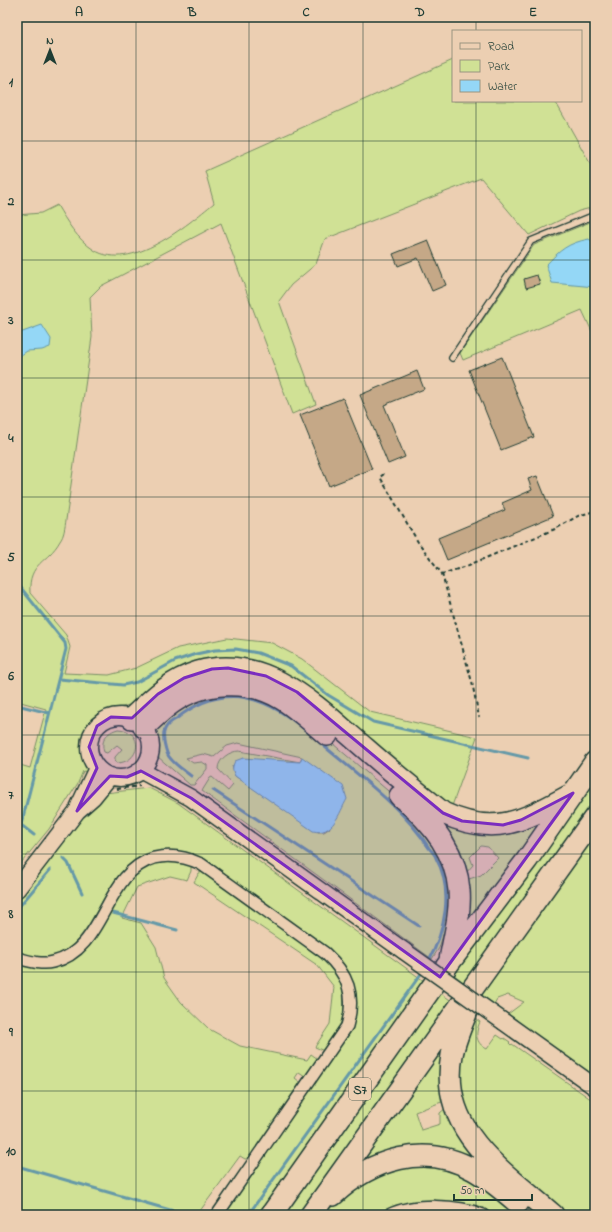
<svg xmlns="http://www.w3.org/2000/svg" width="612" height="1232" viewBox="0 0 612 1232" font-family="'Indie Flower',sans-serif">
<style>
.green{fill:#d0e195;stroke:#788f64}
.water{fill:#94d7f6;stroke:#6599a8}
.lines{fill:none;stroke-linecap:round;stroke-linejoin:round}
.stream{stroke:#6599a8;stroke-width:3}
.building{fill:#c5a887;stroke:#1f3d34}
.lane-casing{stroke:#1f3d34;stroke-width:8}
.street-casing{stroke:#1f3d34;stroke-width:14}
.secondary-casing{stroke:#1f3d34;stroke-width:19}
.highway-casing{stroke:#1f3d34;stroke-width:24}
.path{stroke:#1f3d34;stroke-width:2;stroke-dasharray:4 3;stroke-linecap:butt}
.lane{stroke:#eccfb2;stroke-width:5.5}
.street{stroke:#eccfb2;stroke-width:11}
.secondary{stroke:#eccfb2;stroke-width:16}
.highway{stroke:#eccfb2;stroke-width:21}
.secondary-bridge-casing{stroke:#1f3d34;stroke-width:19;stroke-linecap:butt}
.secondary-bridge{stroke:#eccfb2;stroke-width:16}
.marked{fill:#7b2cbf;fill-opacity:0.2;stroke:#7b2cbf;stroke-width:3;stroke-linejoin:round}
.grid{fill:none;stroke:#1f3d34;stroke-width:1;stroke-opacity:0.55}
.labels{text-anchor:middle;stroke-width:3;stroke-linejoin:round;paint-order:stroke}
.shield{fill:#eccfb2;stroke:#5c695a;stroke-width:1}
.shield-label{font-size:13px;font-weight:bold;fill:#1f3d34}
.neatline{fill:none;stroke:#1f3d34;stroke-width:1.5}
.grid-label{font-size:13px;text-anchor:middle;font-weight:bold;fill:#1f3d34}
</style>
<rect width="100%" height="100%" fill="#eccfb2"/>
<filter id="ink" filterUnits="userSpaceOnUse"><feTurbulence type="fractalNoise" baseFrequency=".025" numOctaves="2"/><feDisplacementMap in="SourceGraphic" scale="8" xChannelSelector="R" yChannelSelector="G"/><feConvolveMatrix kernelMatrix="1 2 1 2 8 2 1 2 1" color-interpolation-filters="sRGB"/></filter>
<g filter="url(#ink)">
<path class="green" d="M453,60V101H555L595,172V207L579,211L529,235L481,178L325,239L316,264L291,285L279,301L316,404L292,414L221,223L101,286L90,297L92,337L66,520C65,527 64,536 60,541C48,563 28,562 30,593L66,635L70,647L64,673L109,675L136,668L178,648L227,638L272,643L302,659L370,712L477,737L452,806L441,800L302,686L273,668L249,660L174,671L162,678L129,705L102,713L89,724L86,729L85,751L89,764L88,772L83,771L78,783L49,829L17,868V764L30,768L46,709L17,701V215L41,213L57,205C67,222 77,239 94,250C131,273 187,225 214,203L205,171Z
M595,220V338L582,310L463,360L460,353L534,245Z
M209,691L267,696L332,743L408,808L426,826L449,878L450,913L439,948L432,959L202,791L210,778L212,777L228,791L233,785L218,769C218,759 230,751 239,751L300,762L232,766L235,776L318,832H324L330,828L302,757L238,743L227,746L214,757L203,754L186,758L193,763L202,762L207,765V769L194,785H190L157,756L155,727L157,720Z
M118,729C144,730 142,763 116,763L115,760V757L122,749L117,745L107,753L104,752C100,740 107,732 118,729Z
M595,776V805L466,984L453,974Z
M149,788L178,803L424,981L258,1215H222L347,1036L351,1028L348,973L337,957L211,863C194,854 177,848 158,852C148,854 139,858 130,864C92,895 86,979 17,953V899L93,803L105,793Z
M548,813L464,932L466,880L481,875L498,858L488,847L481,846L470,857L473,865L466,873L438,816Z
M595,835V1080L515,1022L517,1020L508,1014L524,1002L508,995L497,999L494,1004L481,995Z
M165,862H177L191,866V871L187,880L170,876L137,887L122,918L141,923L156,947L164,978L181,1002L209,1029L240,1046L307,1060L311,1054L318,1059L310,1075L305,1076L299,1072L295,1078L300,1082L301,1088L250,1158L245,1159L240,1156L197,1215H17V964L40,968L86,948L126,884L139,871L152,864Z
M204,872L306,944L335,971L343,990L344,1012L339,1028L324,1051L315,1047L330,1024L334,987L317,965L194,882L199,873Z
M439,992L453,1002L300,1215H280Z
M470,1015L480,1022C475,1033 475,1043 487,1049L497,1035L503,1039L504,1038L510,1042L509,1043L511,1045L512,1044L595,1102V1215H561L484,1145L456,1088Z
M446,1039L444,1101L415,1112L421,1130L440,1124V1113L446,1108L484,1161L464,1160L353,1173Z
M437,1164L492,1188L524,1215H496L463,1203L432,1200L408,1204L377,1215H325L337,1200L380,1170Z
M446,1211L447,1215H406L423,1212Z"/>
<path class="water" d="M589,239L595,244V287L552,283L546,265C560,250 568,243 589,239Z
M42,325L51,339L50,347L42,350L27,351L17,358V334Z
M302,757L343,786L347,799C339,813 333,836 313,831L235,776C232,770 232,767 235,761L243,758L300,762Z"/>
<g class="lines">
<path class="stream" d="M17,583L65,643L66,649L21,825L17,833
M59,679L123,685L137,682L175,661L196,654L215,650L236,649L258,653L291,666L328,695L373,722L528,758
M17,705L49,713
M318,741C354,772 405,809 429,848C431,851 435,854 436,858C454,890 445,932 428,962
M191,776C184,770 170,762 167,753C165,747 162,735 165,729C167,725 172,721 176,719C196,703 221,693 247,698C271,703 290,717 308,732
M213,790L419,926
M21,825L34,835
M63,858L68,863L82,893
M17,909L50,870
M113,913L177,930
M17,1166L184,1214
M248,1215L423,971"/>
</g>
<path class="building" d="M428,240L446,285L432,291L418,258L398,266L393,254Z
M537,275L540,284L526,288L524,279Z
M502,357L534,437L501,450L469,370Z
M417,371L424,389L384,405L405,457L388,464L360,395Z
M343,398L372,469L329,486L300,415Z
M537,476L553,516L447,560L438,538L505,510L502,503L532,490L528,479Z"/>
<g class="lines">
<g class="lane-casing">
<path id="lane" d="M452,358L531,241L595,215"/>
</g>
<g class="street-casing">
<path id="street" d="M17,958C29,961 41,965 53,962C106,950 103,873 154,858C171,854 186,857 201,864L325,953C348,974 356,995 347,1026L217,1215
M389,1215C413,1203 459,1204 483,1215"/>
</g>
<g class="secondary-casing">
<path id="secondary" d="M89 747a31 31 0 1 1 62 0a31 31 0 1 1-62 0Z
M140,770L191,798L404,951
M79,806L97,768
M17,889L77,811L93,797L110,776
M504,1022L595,1087"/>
</g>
<g class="highway-casing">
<path id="highway" d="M132,718C152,699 171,680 198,672C266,652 319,709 366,749C391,771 417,792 443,813C494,837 523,821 569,796
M144,727C153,719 162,710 172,703C204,681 247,678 282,699C298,709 312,722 327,735
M400,796C429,819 456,851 459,890C461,913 454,937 450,960
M470,1003C464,1020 455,1038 452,1055C438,1131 503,1171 553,1215
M333,1195C372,1159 425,1142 474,1170C490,1179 504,1191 518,1203
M271,1215L449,963L527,860L595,762
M311,1215L595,817"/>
</g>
<path class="path" d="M384,474L380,477L418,542L442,574L464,567L555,529L578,516L595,511
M442,574L472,682L479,717
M117,789L140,786"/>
<use href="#lane" class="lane"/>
<use href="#street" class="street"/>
<use href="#secondary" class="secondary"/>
<use href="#highway" class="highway"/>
<g class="secondary-bridge-casing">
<path id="secondary-bridge" d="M404,951L504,1022"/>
</g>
<use href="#secondary-bridge" class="secondary-bridge"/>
</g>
</g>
<path class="marked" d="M228,668L266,676L297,692L443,813L462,821L503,825L521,820L573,793L440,977L191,798L141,771L127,777L110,776L77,811L97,768L89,747L97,726L111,717L132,718L158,694L184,678L212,669Z"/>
<path class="grid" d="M136,17V1215M249,17V1215M363,17V1215M476,17V31M476,101V1215M17,141H595M17,260H595M17,378H595M17,497H595M17,616H595M17,735H595M17,854H595M17,972H595M17,1091H595"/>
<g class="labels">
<rect class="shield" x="349" y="1078" width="22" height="22" rx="3"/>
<g class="shield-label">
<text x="360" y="1094">S7</text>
</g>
</g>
<rect width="612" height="1232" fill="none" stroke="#eccfb2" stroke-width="44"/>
<rect x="452" y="30" width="130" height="72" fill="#eccfb2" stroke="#9a9580"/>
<rect x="460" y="43" width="20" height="6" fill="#eccfb2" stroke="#9a9580"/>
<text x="488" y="50" font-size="12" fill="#1f3d34">Road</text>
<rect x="460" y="60" width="20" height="12" fill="#d0e195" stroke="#9a9580"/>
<text x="488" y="70" font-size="12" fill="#1f3d34">Park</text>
<rect x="460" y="80" width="20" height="12" fill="#94d7f6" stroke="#9a9580"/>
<text x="488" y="90" font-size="12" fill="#1f3d34">Water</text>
<g transform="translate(50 50)" stroke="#eccfb2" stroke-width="3" paint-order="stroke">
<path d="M0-3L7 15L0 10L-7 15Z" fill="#1f3d34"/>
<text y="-6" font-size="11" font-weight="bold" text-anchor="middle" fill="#1f3d34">N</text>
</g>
<path d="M454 1194v6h78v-6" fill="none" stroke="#1f3d34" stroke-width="2"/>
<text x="460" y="1194" font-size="12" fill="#1f3d34" stroke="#eccfb2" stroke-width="3" paint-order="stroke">50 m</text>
<rect x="22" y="22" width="568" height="1188" class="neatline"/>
<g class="grid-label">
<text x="79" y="16">A</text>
<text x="192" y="16">B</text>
<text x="306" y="16">C</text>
<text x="420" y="16">D</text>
<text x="533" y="16">E</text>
<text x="11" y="86">1</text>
<text x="11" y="205">2</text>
<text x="11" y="324">3</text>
<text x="11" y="442">4</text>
<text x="11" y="561">5</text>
<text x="11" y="680">6</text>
<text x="11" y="799">7</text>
<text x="11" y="918">8</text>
<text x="11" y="1036">9</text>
<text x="11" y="1155">10</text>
</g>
</svg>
